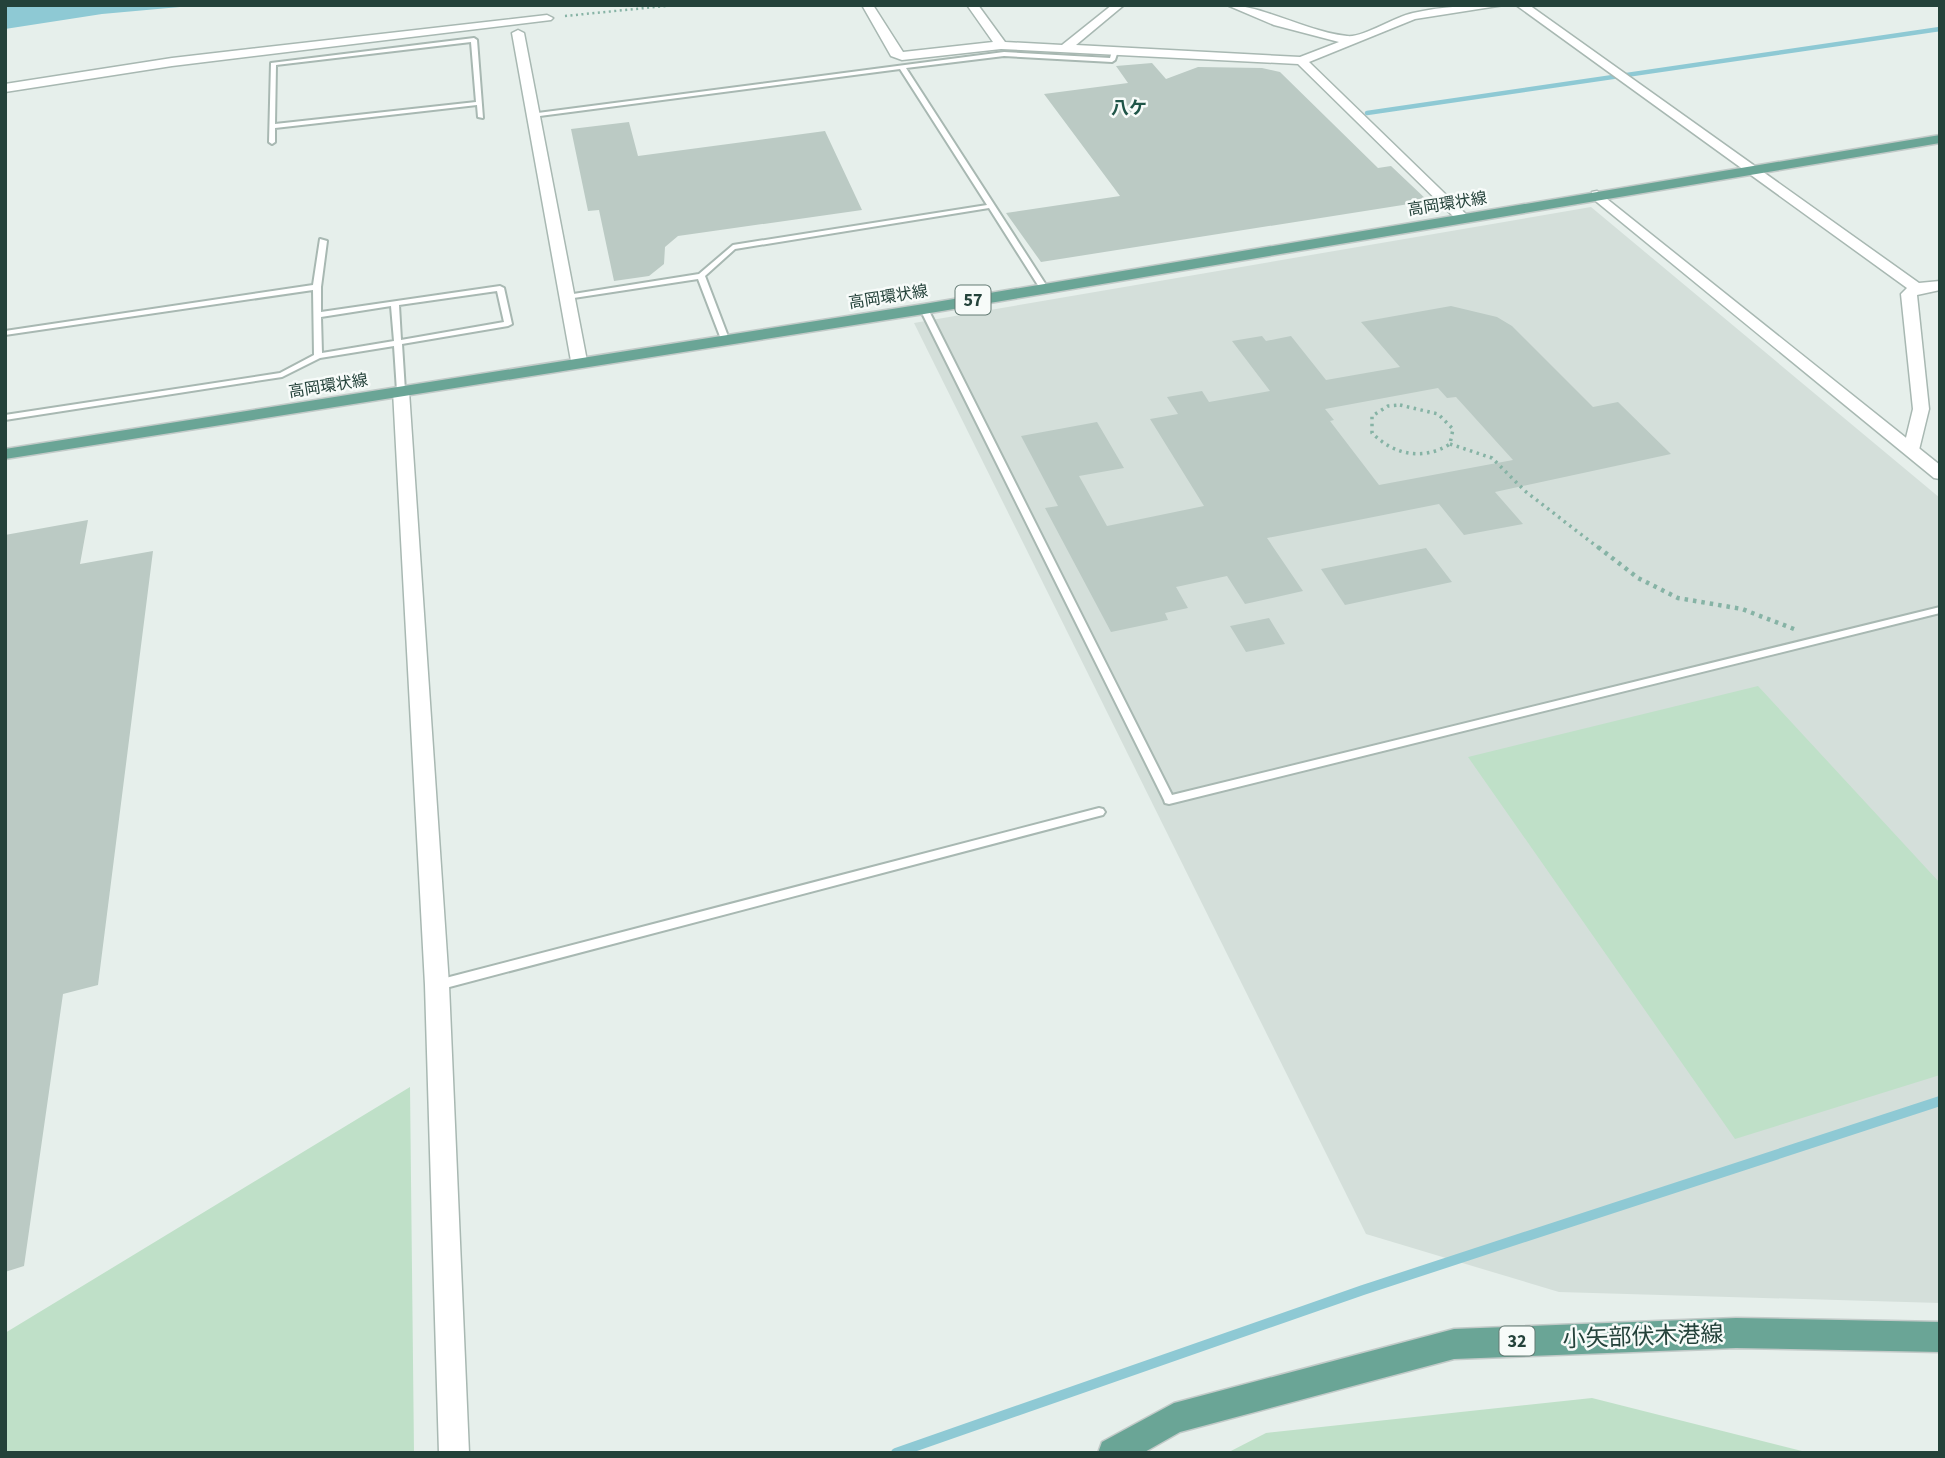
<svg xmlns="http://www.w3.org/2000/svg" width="1945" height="1458" viewBox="0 0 1945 1458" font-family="'Source Sans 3','Noto Sans JP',sans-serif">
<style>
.built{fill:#d4dfda}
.green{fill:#bfe0c8}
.water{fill:#8ec9d4}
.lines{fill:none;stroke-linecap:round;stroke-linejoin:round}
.stream-far1{stroke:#8ec9d4;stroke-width:4.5}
.stream{stroke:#8ec9d4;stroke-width:10}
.building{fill:#bbcac4;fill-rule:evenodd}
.service-casing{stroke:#a8b8b2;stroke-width:4}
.minor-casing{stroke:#a8b8b2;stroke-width:3}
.tertiary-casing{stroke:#a8b8b2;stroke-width:3}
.primary-casing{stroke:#c2cac8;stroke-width:3}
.path-far2{stroke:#86b3a5;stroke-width:2.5;stroke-dasharray:2 3.5;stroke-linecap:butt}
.path-far1{stroke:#86b3a5;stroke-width:3.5;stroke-dasharray:2.5 4.5;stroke-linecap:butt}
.path{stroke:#86b3a5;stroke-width:4.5;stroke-dasharray:3.5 5;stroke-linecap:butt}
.service{fill:#fff;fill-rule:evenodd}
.minor{fill:#fff;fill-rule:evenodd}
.tertiary{fill:#fff;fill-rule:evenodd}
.primary{fill:#6aa596;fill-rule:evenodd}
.labels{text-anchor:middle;stroke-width:5;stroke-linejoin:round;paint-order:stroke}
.far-street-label{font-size:16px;fill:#24423a;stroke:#f7fbf9}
.far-neighbourhood-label{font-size:18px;font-weight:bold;fill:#1f5548;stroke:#f7fbf9}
.shield{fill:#f7fbf9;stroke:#637a73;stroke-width:2}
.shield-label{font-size:18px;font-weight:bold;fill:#24423a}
.near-street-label{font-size:23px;fill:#24423a;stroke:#f7fbf9}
</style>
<rect width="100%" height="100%" fill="#e6efeb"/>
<path class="built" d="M1591,207L1940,498V1303L1559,1292L1366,1234L914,323Z"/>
<path class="green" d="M1758,686L1940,883V1075L1735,1139L1468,757Z
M410,1087L414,1453H5V1333Z
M1592,1398L1810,1453H1227L1266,1433Z"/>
<path class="water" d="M5,5H202L102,14L5,29Z"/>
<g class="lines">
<path class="stream-far1" d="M1367,113L1940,29"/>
<path class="stream" d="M896,1453L1363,1290L1940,1101"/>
</g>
<path class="building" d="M1152,63L1166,79L1198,67L1262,68L1280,72L1378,168L1391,166L1428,201L1041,262L1006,213L1120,196L1044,94L1128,83L1116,66Z
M629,122L638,156L825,131L862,210L678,236L665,247L664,264L649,276L614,281L599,210L588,211L571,129Z
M1451,306L1497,317L1512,326L1593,407L1618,402L1671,454L1495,492L1523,524L1464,535L1439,504L1267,538L1303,591L1245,604L1227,576L1176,587L1188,608L1165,613L1168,620L1111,632L1045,508L1058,506L1021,436L1097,422L1124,468L1079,476L1107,526L1204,506L1150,419L1178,414L1167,397L1202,391L1209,402L1270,391L1232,341L1262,336L1266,341L1291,336L1326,380L1400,367L1361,322ZM1438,388L1447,398L1456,397L1513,460L1379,485L1330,421L1334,420L1325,409Z
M88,520L80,564L153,551L98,985L63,994L24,1266L5,1272V535Z
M1426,548L1452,582L1345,605L1321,569Z
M1269,618L1285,644L1246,652L1230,626Z"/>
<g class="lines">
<g class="service-casing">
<path id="service" d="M474,38L477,40L483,118L478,117L477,105L275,128V142L272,144L269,142L271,63ZM471,42L476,102L275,124L276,65Z
M1115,49L1118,51L1115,60L1112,62L1004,56L906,68L1048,288L1047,290H1041L989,208L735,249L705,276L729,339L725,341L721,339L698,279L567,299L563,297L567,295L699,274L733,245L987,205L900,69L532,117L529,115L530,114L1004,52L1110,58L1112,51Z
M320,239L327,241L321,287V312L500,286L504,288L512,324L508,326L402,344L405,391L401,393L397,391L394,346L320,358L282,377L5,420V415L280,373L314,355L313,290L5,335V331L313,285ZM497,291L504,322L401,340L399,305ZM391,306L394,341L322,353L321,317Z
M921,307L928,309L1172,795L1940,607V613L1169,804L1165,803L1164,800L920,309Z
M1099,808L1103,809L1105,812L1103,815L1099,816L438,990L434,989L432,985L434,981L438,980Z"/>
</g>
<g class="minor-casing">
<path id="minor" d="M862,5H873L903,52L993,42L967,5H978L1005,42L1062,45L1112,5H1124L1076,45L1300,57L1339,42L1274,25L1227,5C1262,5 1308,32 1347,36C1363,38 1394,17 1413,13C1443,6 1474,5 1504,5L1415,19L1309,62L1470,218L1458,221L1298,64L1001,49L902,60L891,56Z
M1516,5H1529L1919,283L1940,281V290L1917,295L1929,409L1918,454H1906L1903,450L1913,409L1901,294L1907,288Z
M547,15L553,18L551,20L172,66L5,92V84L172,58Z
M518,30L524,33L587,361L579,366L571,361L512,33Z"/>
</g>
<g class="tertiary-casing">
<path id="tertiary" d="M1597,191L1940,465V479L1934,478L1592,198V192Z
M401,386L409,391L449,985L469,1453H439L425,985L393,391Z"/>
</g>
<g class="primary-casing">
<path id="primary" d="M1940,135V143L924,314L5,459V449L924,304Z
M1736,1318L1940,1322V1352L1736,1348L1454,1359L1180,1432L1143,1453H1098L1102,1442L1174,1403L1454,1329Z"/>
</g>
<path class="path-far2" d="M565,16L675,5"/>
<path class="path-far1" d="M1400,405L1438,414L1453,429L1450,444C1423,461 1394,455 1372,433V416L1388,406Z
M1450,444L1492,458L1525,491L1600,549"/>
<path class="path" d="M1598,547L1638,578L1678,598L1742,609L1794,629"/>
<use href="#service" class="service"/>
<use href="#minor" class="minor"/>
<use href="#tertiary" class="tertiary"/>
<use href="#primary" class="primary"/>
</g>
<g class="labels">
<g class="far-street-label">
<text transform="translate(1447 203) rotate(-9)" y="6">高岡環状線</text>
<text transform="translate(888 296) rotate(-9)" y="6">高岡環状線</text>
<text transform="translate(328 385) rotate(-9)" y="6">高岡環状線</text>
</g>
<g class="far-neighbourhood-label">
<text x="1129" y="114">八ケ</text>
</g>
<g class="shield">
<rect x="955.5" y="285.5" width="35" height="29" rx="5"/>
<rect x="1499.5" y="1326.5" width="35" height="29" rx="5"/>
</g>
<g class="shield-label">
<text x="973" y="306">57</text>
<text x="1517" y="1347">32</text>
</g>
<g class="near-street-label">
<text transform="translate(1643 1336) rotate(-2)" y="8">小矢部伏木港線</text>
</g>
</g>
<rect width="1945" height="1458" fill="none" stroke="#24423a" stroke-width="14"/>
</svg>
